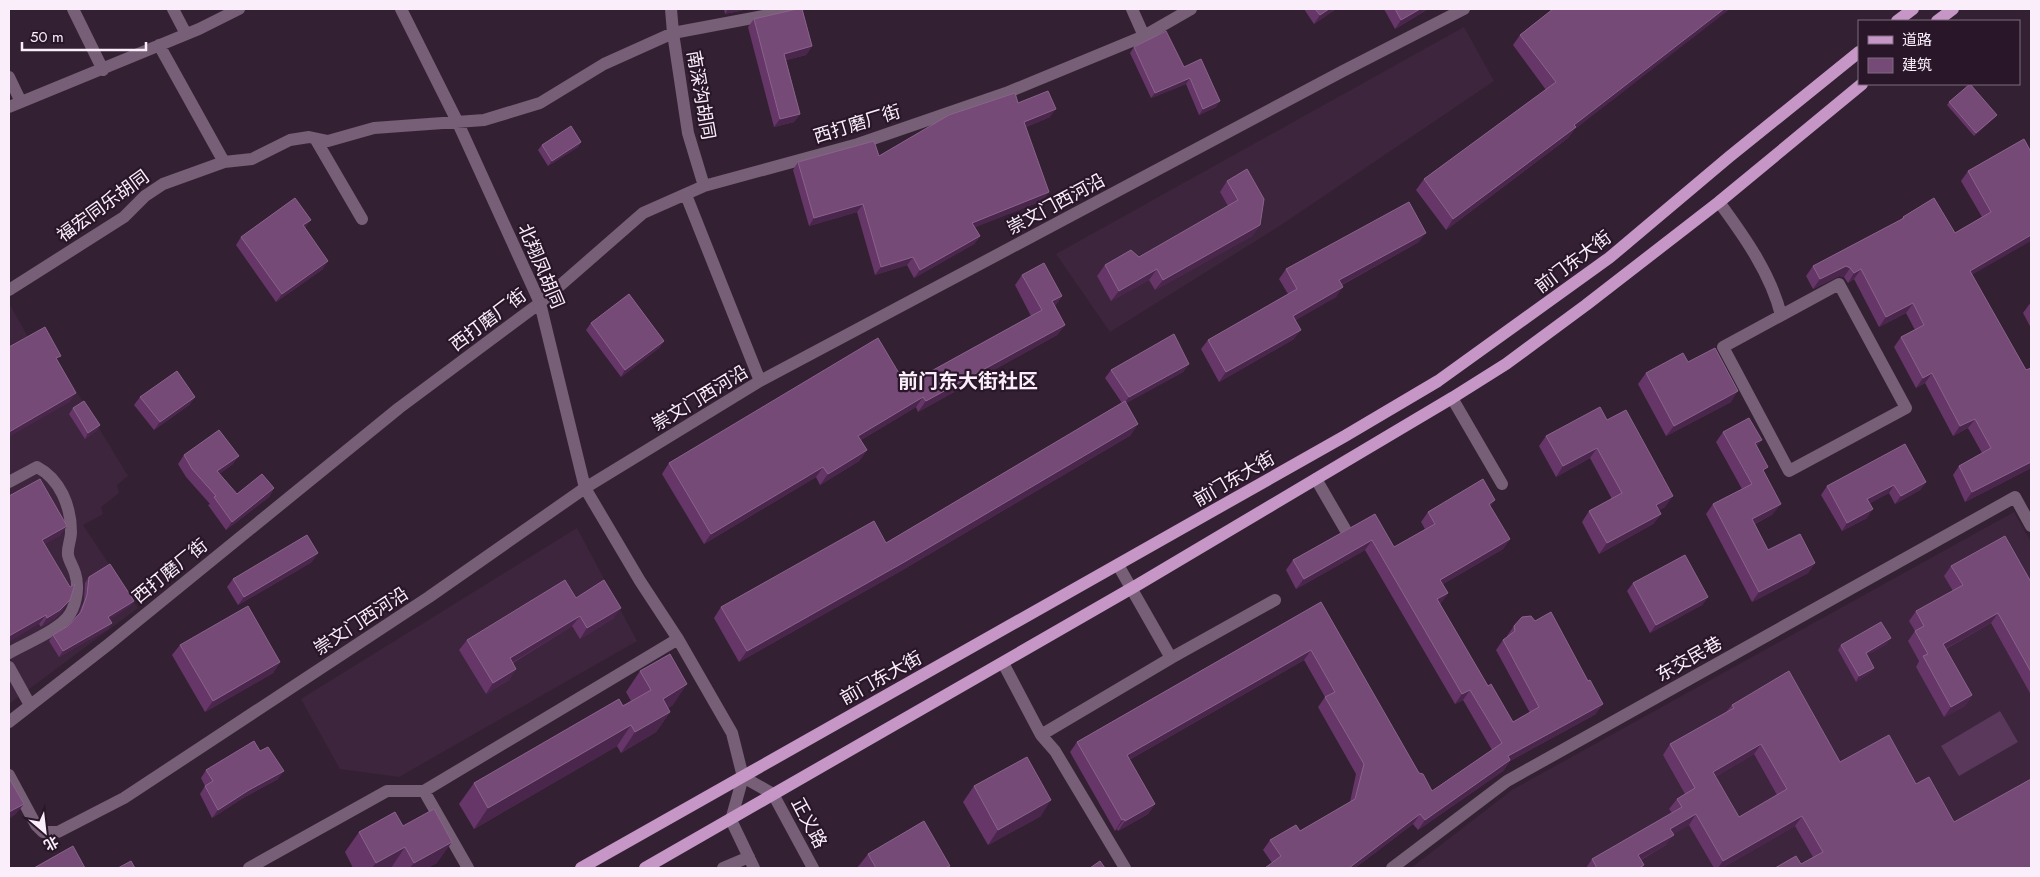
<svg xmlns="http://www.w3.org/2000/svg" width="2040" height="877" viewBox="0 0 2040 877" font-family="Jost,'Noto Sans SC',sans-serif">
<style>
.built{fill:#3c253d}
.green{fill:#5a385b}
.lines{fill:none;stroke-linecap:round;stroke-linejoin:round}
.minor{stroke:#775f77;stroke-width:12}
.major{stroke:#c696c7;stroke-width:12}
.wall{fill:#653667;fill-rule:evenodd}
.shaded-wall{fill:#4a254c}
.building{fill:#754a77;stroke:#8a638b;fill-rule:evenodd}
.labels{text-anchor:middle;stroke-width:4.5;stroke-linejoin:round;paint-order:stroke}
.street-label{font-size:18px;fill:#faeefa;stroke:#291729}
.quarter-label{font-size:20px;font-weight:bold;fill:#faeefa;stroke:#291729}
</style>
<rect width="100%" height="100%" fill="#332133"/>
<path class="built" d="M1464,27L1494,81L1278,227L1110,332L1056,254Z
M9,303L28,337L40,331L128,476L117,485L119,493L101,507L103,514L83,525L138,608L9,704Z
M2014,512L2031,542V868H1411L1512,790Z
M577,528L637,641L399,777L340,769L301,699Z"/>
<path class="green" d="M2000,711L2018,742L1959,776L1941,746Z"/>
<g class="lines">
<path class="minor" d="M73,9L103,70
M173,9L186,34
M401,9L458,123L540,303L585,488L640,581L678,639L732,733L743,777L731,820L754,868
M671,9L673,33L688,133L704,186
M1132,9L1144,36
M159,45L224,162
M9,77L21,102
M9,107L199,29L239,9
M316,140L362,219
M686,195L760,381
M1719,202C1744,236 1771,274 1781,315
M1839,284L1906,408L1789,471L1723,347Z
M9,290L124,217L145,196L163,184L224,162L252,159L290,140L309,137L328,141L374,128L484,120L540,103L604,64L673,33L769,15L792,9
M1452,398L1502,484
M1316,479L1345,529
M9,482L37,467C60,479 71,506 71,532C71,540 67,547 68,555C69,561 73,566 75,573C79,585 77,602 70,614C60,630 26,643 9,653
M1118,565L1171,658
M1003,663L1041,735L1171,658L1275,600
M9,667L30,705
M9,722L109,644L399,408L540,303L643,213L704,186L858,144L1006,93L1144,36L1191,9
M1041,735L1055,751L1125,868
M9,775L36,825L43,832H58L124,798L429,597L585,488L760,381L1343,71L1464,9
M743,777L773,794L813,868
M424,791L678,639
M249,868L387,791H424L468,868
M723,868L749,857
M1392,868L1507,781L2015,497L2031,526"/>
<path class="major" d="M1897,21L1913,9
M1937,21L1953,9
M581,868L1345,436L1438,381L1609,258L1729,157L1859,52
M645,868L1139,584L1452,398L1506,364L1586,305L1719,202L1862,84"/>
</g>
<path class="wall" d="M724,9H748L725,14Z
M1304,9H1336L1314,24Z
M1384,9H1428L1395,29Z
M1553,9L1574,130L1568,138L1446,230L1416,190L1424,179L1546,90L1513,45L1520,35Z
M754,19L812,46L806,55L786,60L800,114L794,122L774,127L748,27Z
M1134,47L1184,67L1216,107L1199,115L1186,84L1151,98L1130,53Z
M1949,102L1995,117L1974,136L1947,105Z
M1018,103L1050,117L1026,127L1044,200L975,227L980,236L974,244L914,278L907,265L875,275L857,212L809,226L793,170L798,162L879,156Z
M2024,139L1972,275L2031,468L1965,502L1953,475L1959,466L1982,453L1968,428L1953,436L1925,383L1916,388L1894,347L1901,337L1915,330L1906,313L1879,327L1854,279L1848,283L1844,277L1839,276L1813,289L1806,276L1813,266L1901,220L1903,217L1955,233L1982,217L1961,181L1968,171Z
M581,142L578,147L548,166L538,150L542,145Z
M1227,181L1260,225L1252,236L1155,290L1149,280L1111,301L1097,276L1105,265L1139,257L1228,206L1220,192Z
M305,228L323,269L276,302L236,245L241,237Z
M1419,242L1342,285L1336,297L1295,320L1294,339L1219,382L1201,349L1208,340L1288,294L1279,279L1286,269Z
M1022,275L1062,296L1055,306L1065,325L1057,335L918,412L916,407L861,440L867,450L859,461L820,485L816,477L704,544L662,474L669,463L906,385L1031,316L1015,285Z
M2031,302V328L2023,313Z
M591,323L664,341L659,348L621,377L586,330Z
M1688,362L1731,402L1666,436L1638,384L1646,373Z
M1189,364L1183,372L1126,403L1131,435L899,572L739,662L714,618L721,607L886,543L1122,403L1105,378L1111,370Z
M140,397H195L189,405L154,430L134,405Z
M73,408L100,425L96,431L85,439L69,414Z
M1607,420L1665,507L1659,510L1661,514L1653,524L1599,554L1582,522L1589,511L1612,499L1590,458L1556,477L1539,446L1546,436Z
M1723,432L1757,446L1764,473L1773,514L1755,524L1768,550L1815,563L1808,573L1752,602L1706,514L1713,504L1742,489L1716,442Z
M184,455L233,464L219,474L237,494L274,488L269,497L226,530L208,505L210,504L186,477L178,464Z
M1926,482L1920,490L1895,504L1889,493L1869,503L1867,518L1842,531L1821,495L1827,486Z
M9,496L61,535L44,544L63,610L54,619L41,627L39,624Z
M1495,500L1490,506L1510,539L1503,549L1443,584L1448,593L1440,604L1488,686L1513,722L1530,713L1496,650L1503,640L1507,637V636L1514,626L1596,714L1510,761L1503,771L1418,830L1413,824L1355,868H1265L1272,863L1263,850L1270,840L1300,831L1350,802L1356,774L1318,707L1325,697L1304,660L1129,760L1155,804L1148,814L1118,831L1117,829L1115,831L1070,752L1077,742L1321,602L1419,773L1432,791L1492,750L1463,700L1455,704L1365,550L1296,589L1286,570L1293,560L1375,514L1394,547L1425,529L1421,522L1428,512Z
M312,562L238,605L227,587L233,579Z
M1951,566L2031,582V695L1991,623L1946,649L1972,695L1965,706L1944,717L1916,667L1919,661L1908,641L1915,631L1909,621L1916,611L1953,591L1944,576Z
M89,577L134,601L130,606L110,619L112,623L108,629L59,657L49,641L53,635L68,626L78,615L84,601L85,583Z
M1633,583L1708,597L1702,605L1650,633L1627,591Z
M576,598L614,618L580,639L572,626L513,663L516,669L509,680L486,694L459,650L467,640Z
M1887,644L1867,655L1874,668L1870,673L1856,682L1838,650L1841,645Z
M180,645L280,662L273,673L205,712L172,655Z
M640,671L673,705L668,708L670,712L656,732L621,753L617,746L474,829L459,804L474,783L631,701L626,692Z
M1732,705L1840,762L1916,784L1954,822L2031,868L1801,864L1813,857L1795,826L1722,868H1714L1689,825L1673,834L1666,845L1641,860L1644,865L1642,868H1586L1592,859L1672,813L1669,809L1677,799L1685,794L1663,755L1670,744L1726,712ZM1754,754L1777,795L1739,817L1715,777Z
M260,751L278,779L243,798L212,818L200,794L205,786L201,778L206,770Z
M974,786L1041,816L988,845L963,802Z
M403,826L437,863L427,868H353L345,852L359,832Z
M868,854L948,868H857Z"/>
<path class="shaded-wall" d="M728,9H748L725,14Z
M1329,9H1336L1314,24L1320,15Z
M1420,9H1428L1395,29L1401,20Z
M1724,9H1730L1574,130L1568,138L1446,230L1453,219Z
M812,46L806,55L778,62L784,54Z
M1190,78L1186,84L1151,98L1155,93Z
M1220,101L1216,107L1199,115L1203,109Z
M1056,109L1050,117L1019,130L1024,122Z
M800,114L794,122L774,127L780,119Z
M1997,115L1995,117L1974,136L1976,133Z
M581,142L578,147L548,166L552,161Z
M1049,192L1044,200L966,231L972,223Z
M863,204L857,212L809,226L814,218Z
M311,220L305,228L297,234L303,225Z
M1260,225L1252,236L1155,290L1163,280Z
M1426,233L1419,242L1332,290L1339,280Z
M2031,235V241L1963,280L1970,271Z
M980,236L974,244L914,278L920,270Z
M913,257L907,265L875,275L881,267Z
M328,261L323,269L276,302L282,294Z
M1846,266L1850,268L1844,277L1839,276L1813,289L1820,279Z
M1157,269L1149,280L1111,301L1119,291Z
M1861,269L1854,279L1848,283L1854,273Z
M1343,287L1336,297L1286,326L1293,316Z
M1062,296L1055,306L1052,301Z
M1913,303L1906,313L1879,327L1886,317Z
M1065,325L1057,335L918,412L926,401Z
M1301,330L1294,339L1219,382L1226,372Z
M664,341L659,348L621,377L625,370Z
M1189,364L1183,372L1123,405L1129,397Z
M1932,373L1925,383L1916,388L1923,378Z
M1738,391L1731,402L1666,436L1674,426Z
M76,393L70,402L9,437V432Z
M195,397L189,405L154,430L160,422Z
M923,397L916,407L851,446L858,436Z
M1975,419L1968,428L1953,436L1960,426Z
M1138,424L1131,435L899,572L739,662L747,651Z
M100,425L96,431L85,439L88,433Z
M1762,440L1754,450L1755,443Z
M1597,448L1590,458L1556,477L1563,466Z
M867,450L859,461L820,485L828,474Z
M239,456L233,464L211,480L217,471Z
M2031,462V468L1965,502L1972,492Z
M823,467L816,477L704,544L711,534Z
M1926,482L1920,490L1895,504L1901,496Z
M1894,485L1889,493L1862,508L1867,499Z
M274,488L269,497L226,530L232,522Z
M1673,496L1665,507L1649,516L1656,505Z
M1495,500L1488,510L1489,504Z
M1781,504L1773,514L1745,529L1752,519Z
M1873,509L1867,518L1842,531L1847,523Z
M1661,514L1653,524L1599,554L1607,543Z
M67,526L61,535L36,549L42,540Z
M1510,539L1503,549L1433,590L1440,580Z
M1372,540L1365,550L1296,589L1304,579Z
M318,553L312,562L238,605L244,597Z
M1815,563L1808,573L1752,602L1759,592Z
M1448,593L1441,603L1430,609L1437,599Z
M1708,597L1702,605L1650,633L1656,625Z
M70,600L63,610L54,619L41,627L47,618Z
M134,601L130,606L105,623L108,617Z
M621,608L614,618L580,639L587,628Z
M1998,613L1991,623L1936,654L1943,644Z
M46,615L39,624L9,642V636Z
M580,616L572,626L502,669L510,658Z
M112,623L108,629L59,657L63,651Z
M1891,638L1887,644L1862,658L1866,653Z
M1311,650L1304,660L1120,765L1127,755Z
M280,662L273,673L205,712L213,701Z
M1874,668L1870,673L1856,682L1859,676Z
M516,669L509,680L486,694L493,683Z
M687,684L673,705L648,719L663,699Z
M1470,690L1463,700L1455,704L1462,694Z
M1972,695L1965,706L1944,717L1951,707Z
M1603,704L1596,714L1510,761L1503,771L1418,830L1425,820L1508,756Z
M670,712L656,732L621,753L635,732Z
M631,725L617,746L474,829L488,808Z
M1761,744L1754,754L1706,782L1713,772Z
M284,771L278,779L243,798L212,818L218,810L249,790Z
M1051,800L1041,816L988,845L998,830Z
M24,804L16,814L9,819V812Z
M1155,804L1148,814L1118,831L1125,821Z
M1420,814L1413,824L1355,868H1349Z
M1696,814L1689,825L1663,840L1670,829Z
M1802,816L1795,826L1722,868H1718L1723,861Z
M1124,819L1117,829L1115,831L1122,820Z
M1674,835L1666,845L1631,865L1638,855Z
M452,842L437,863L427,868H410L414,863Z
M405,847L391,868H372L376,863Z"/>
<path class="building" d="M797,9H802L812,46L784,54L800,114L780,119L754,19Z
M1315,9H1329L1320,15Z
M1395,9H1420L1401,20Z
M1553,9H1724L1574,125L1576,127L1453,219L1424,179L1556,82L1520,35Z
M1166,31L1184,67L1201,59L1220,101L1203,109L1190,78L1155,93L1134,47Z
M1970,84L1997,115L1976,133L1949,102Z
M1048,91L1056,109L1024,122L1049,192L972,223L980,236L920,270L913,257L881,267L863,204L814,218L798,162L874,141L879,156L949,115L1015,93L1018,103Z
M571,126L581,142L552,161L542,145Z
M2024,139L2031,152V235L1970,271L2026,370L2031,368V462L1972,492L1959,466L1991,448L1975,419L1960,426L1932,373L1923,378L1901,337L1924,325L1913,303L1886,317L1861,269L1854,273L1850,268L1846,266L1820,279L1813,266L1904,218L1903,217L1934,198L1955,233L1991,212L1968,171Z
M1247,169L1264,199L1260,225L1163,280L1157,269L1119,291L1105,265L1131,250L1139,257L1238,200L1227,181Z
M295,198L311,220L303,225L328,261L282,294L241,237Z
M1409,202L1426,233L1339,280L1343,287L1293,316L1301,330L1226,372L1208,340L1297,289L1286,269Z
M1044,263L1062,296L1052,301L1065,325L926,401L923,397L858,436L867,450L828,474L823,467L711,534L669,463L878,338L906,385L1042,310L1022,275Z
M629,294L664,341L625,370L591,323Z
M45,327L61,356L56,358L76,393L9,432V347Z
M1174,334L1189,364L1129,397L1111,370Z
M1715,348L1738,391L1674,426L1646,373L1683,353L1688,362Z
M177,371L195,397L160,422L140,397Z
M84,401L100,425L88,433L73,408Z
M1125,401L1138,424L906,561L747,651L721,607L874,521L886,543Z
M1600,407L1607,420L1626,410L1673,496L1656,505L1661,514L1607,543L1589,511L1622,493L1597,448L1563,466L1546,436Z
M1749,418L1762,440L1755,443L1768,467L1763,470L1781,504L1752,519L1768,550L1800,534L1815,563L1759,592L1713,504L1752,484L1723,432Z
M219,430L239,456L217,471L237,494L262,474L274,488L232,522L214,497L216,496L192,469L184,455Z
M1905,444L1926,482L1901,496L1894,485L1867,499L1873,509L1847,523L1827,486Z
M40,479L67,526L42,540L70,587L75,584L70,600L60,610L47,618L46,615L9,636V496Z
M1483,479L1495,500L1489,504L1510,539L1440,580L1448,593L1437,599L1488,686L1491,684L1513,722L1539,707L1503,640L1515,631L1514,626L1522,617L1531,616L1535,621L1551,612L1588,681L1590,680L1603,704L1508,756L1510,760L1425,820L1420,814L1349,868H1265L1281,856L1270,840L1296,825L1300,831L1355,799L1364,764L1325,697L1335,692L1311,650L1127,755L1155,804L1125,821L1124,819L1122,820L1077,742L1321,602L1419,773L1423,774L1432,791L1502,743L1470,690L1462,694L1372,540L1304,579L1293,560L1375,514L1394,547L1435,524L1428,512Z
M307,535L318,553L244,597L233,579Z
M2005,536L2031,582V672L1998,613L1943,644L1972,695L1951,707L1923,656L1928,654L1915,631L1924,626L1916,611L1963,585L1951,566Z
M1685,555L1708,597L1656,625L1633,583Z
M110,564L134,601L108,617L112,623L63,651L53,635L68,626L81,612L87,595L89,577Z
M565,580L576,598L604,580L621,608L587,628L580,616L510,658L516,669L493,683L467,640Z
M248,606L280,662L213,701L180,645Z
M1881,622L1891,638L1866,653L1874,668L1859,676L1841,645Z
M670,654L687,684L663,699L670,712L635,732L631,725L488,808L474,783L619,699L623,706L651,690L640,671Z
M1789,671L1840,762L1889,735L1916,784L1929,777L1954,822L2031,779V868H1775L1796,856L1801,864L1823,852L1802,816L1723,861L1696,814L1670,829L1674,835L1638,855L1644,865L1639,868H1597L1592,859L1682,807L1677,799L1695,788L1670,744L1734,708L1732,705ZM1761,744L1787,789L1739,817L1713,772Z
M254,741L260,751L268,747L284,771L249,790L218,810L205,786L213,781L206,770Z
M1027,757L1051,800L998,830L974,786Z
M9,778L24,804L9,812Z
M434,809L452,842L414,863L405,847L376,863L359,832L395,812L403,826Z
M924,821L950,866L945,868H876L868,854Z
M73,846L85,868H34Z
M131,861L135,868H118Z
M1100,861L1105,868H1090Z"/>
<g class="labels">
<g class="street-label">
<text transform="translate(701 95) rotate(80)" y="6">南深沟胡同</text>
<text transform="translate(857 124) rotate(-17)" y="6">西打磨厂街</text>
<text transform="translate(1056 204) rotate(-28)" y="6">崇文门西河沿</text>
<text transform="translate(103 206) rotate(-36)" y="6">福宏同乐胡同</text>
<text transform="translate(1573 262) rotate(-37)" y="6">前门东大街</text>
<text transform="translate(541 266) rotate(67)" y="6">北翔凤胡同</text>
<text transform="translate(488 320) rotate(-37)" y="6">西打磨厂街</text>
<text transform="translate(700 398) rotate(-31)" y="6">崇文门西河沿</text>
<text transform="translate(1234 479) rotate(-30)" y="6">前门东大街</text>
<text transform="translate(170 571) rotate(-39)" y="6">西打磨厂街</text>
<text transform="translate(361 621) rotate(-33)" y="6">崇文门西河沿</text>
<text transform="translate(1689 659) rotate(-29)" y="6">东交民巷</text>
<text transform="translate(881 678) rotate(-29)" y="6">前门东大街</text>
<text transform="translate(809 823) rotate(62)" y="6">正义路</text>
</g>
<g class="quarter-label">
<text x="968" y="388">前门东大街社区</text>
</g>
</g>
<rect width="2040" height="877" fill="none" stroke="#faeefa" stroke-width="20"/>
<rect x="1858" y="20" width="162" height="65" fill="#291729" stroke="#7d6d7d"/>
<rect x="1868" y="36" width="25" height="8" fill="#c696c7" stroke="#7d6d7d"/>
<text x="1902" y="45" font-size="15" fill="#faeefa">道路</text>
<rect x="1868" y="58" width="25" height="15" fill="#754a77" stroke="#7d6d7d"/>
<text x="1902" y="70" font-size="15" fill="#faeefa">建筑</text>
<g transform="translate(45 832) rotate(152)" stroke="#291729" stroke-width="4" paint-order="stroke">
<path d="M0-4L9 19L0 12L-9 19Z" fill="#faeefa"/>
<text y="-8" font-size="14" font-weight="bold" text-anchor="middle" fill="#faeefa">北</text>
</g>
<path d="M22 42v8h124v-8" fill="none" stroke="#faeefa" stroke-width="2.5"/>
<text x="30" y="42" font-size="15" fill="#faeefa" stroke="#291729" stroke-width="4" paint-order="stroke">50 m</text>
</svg>
